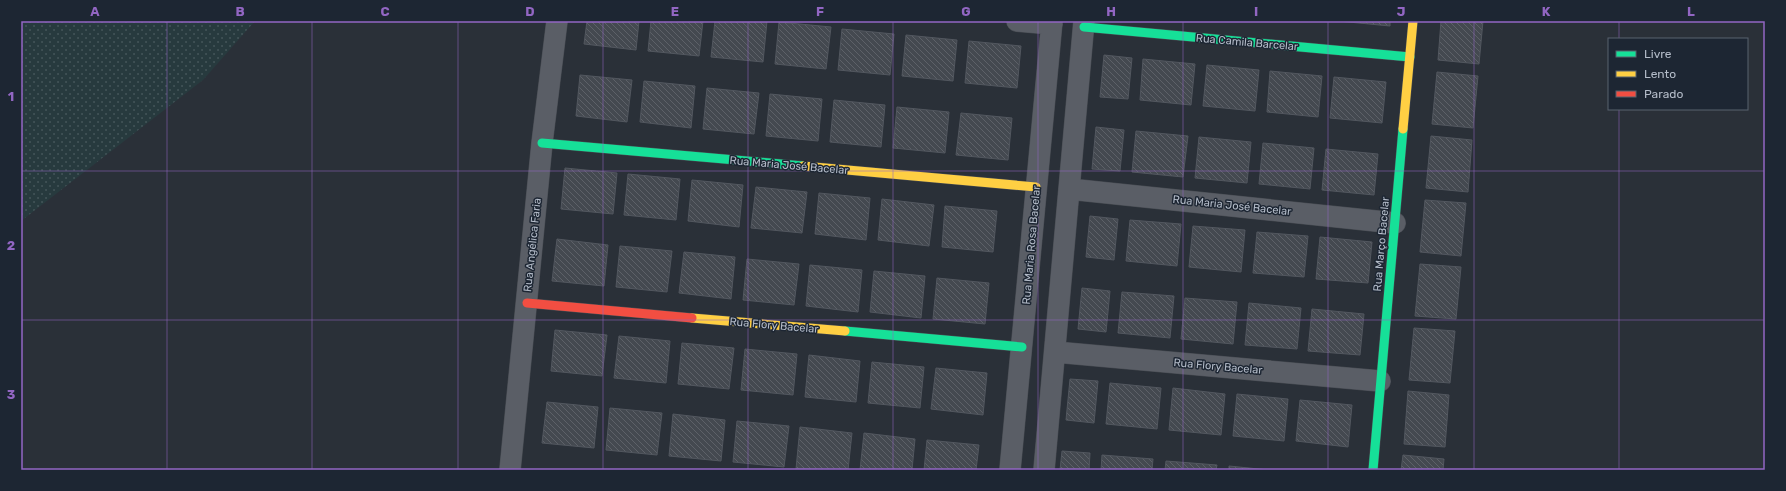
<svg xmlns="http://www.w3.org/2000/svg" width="1786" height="491" viewBox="0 0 1786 491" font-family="Rubik,sans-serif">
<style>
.grass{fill:url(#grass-dots)}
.building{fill:url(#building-back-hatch);stroke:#52575f}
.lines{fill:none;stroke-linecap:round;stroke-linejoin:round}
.street-casing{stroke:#484c53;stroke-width:22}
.fast-casing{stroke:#484c53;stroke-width:10}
.slow-casing{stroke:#484c53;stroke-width:10}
.jam-casing{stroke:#484c53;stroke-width:10}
.street{stroke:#5a5e66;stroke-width:21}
.fast{stroke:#16e098;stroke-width:9}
.slow{stroke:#ffcf43;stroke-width:9}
.jam{stroke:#f24e42;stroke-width:9}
.grid{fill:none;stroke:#9266c3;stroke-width:1;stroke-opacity:0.55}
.labels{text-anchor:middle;stroke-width:3;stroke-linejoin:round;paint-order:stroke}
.street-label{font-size:11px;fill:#b4bcc9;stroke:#1d2633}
.neatline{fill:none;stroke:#9266c3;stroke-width:1.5}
.grid-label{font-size:13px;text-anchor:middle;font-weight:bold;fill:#9266c3}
</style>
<defs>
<pattern id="grass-dots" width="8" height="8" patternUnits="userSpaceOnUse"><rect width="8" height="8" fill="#273a3e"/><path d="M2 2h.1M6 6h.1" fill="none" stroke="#445559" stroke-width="1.8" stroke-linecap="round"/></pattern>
<pattern id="building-back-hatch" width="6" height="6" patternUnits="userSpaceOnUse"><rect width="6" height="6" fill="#444950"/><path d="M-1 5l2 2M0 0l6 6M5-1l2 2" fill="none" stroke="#5d6168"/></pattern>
</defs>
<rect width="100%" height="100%" fill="#2a3038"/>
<path class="grass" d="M21,21H255L203,80L21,221Z"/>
<path class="building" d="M587,21H639L636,50L584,44Z
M651,21H703L699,56L648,51Z
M715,21H767L763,62L711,57Z
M1338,21H1390V26Z
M1441,21H1483L1479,64L1438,60Z
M779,22L831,27L826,69L775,64Z
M842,29L894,34L890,75L838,70Z
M906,35L957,40L953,81L902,76Z
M969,41L1021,46L1017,88L965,83Z
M1104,55L1132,58L1128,99L1100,97Z
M1143,59L1195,64L1191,105L1140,100Z
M1207,65L1259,70L1255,111L1203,106Z
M1270,71L1322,76L1318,117L1267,112Z
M1437,72L1478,76L1473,128L1432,124Z
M580,75L632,80L627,122L576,116Z
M1334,77L1386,82L1382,123L1330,118Z
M644,81L695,86L691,128L640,122Z
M707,88L759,93L754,134L703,129Z
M770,94L822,99L818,141L766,136Z
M834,100L885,105L881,147L830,142Z
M897,107L949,112L945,153L893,148Z
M961,113L1012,118L1008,160L956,155Z
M1096,127L1124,130L1120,171L1092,169Z
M1136,131L1188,136L1183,177L1132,172Z
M1431,136L1472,140L1468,192L1426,188Z
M1199,137L1251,142L1247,183L1195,178Z
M1263,143L1314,148L1310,189L1259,184Z
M1326,149L1378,154L1374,195L1322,190Z
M565,168L617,173L613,214L561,209Z
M628,174L680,179L676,220L624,215Z
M692,180L743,185L739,227L688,221Z
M756,187L807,192L802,233L751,228Z
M819,193L870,198L866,240L815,234Z
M882,199L934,205L929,246L878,240Z
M1425,200L1466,203L1461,256L1420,252Z
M945,206L997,211L993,252L942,247Z
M1090,216L1118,219L1114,260L1086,257Z
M1130,220L1181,224L1177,266L1126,261Z
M1193,226L1245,230L1241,272L1189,267Z
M1257,232L1308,236L1304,277L1253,273Z
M1320,237L1372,242L1368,283L1316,279Z
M557,239L608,245L604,286L552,281Z
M620,246L672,251L667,292L616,287Z
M684,252L735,257L731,299L679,293Z
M747,259L799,264L794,305L743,300Z
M1420,264L1461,267L1456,319L1415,316Z
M810,265L862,270L858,312L806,306Z
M874,271L925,276L921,318L870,312Z
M937,278L989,283L985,324L933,319Z
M1082,288L1110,291L1106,332L1078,329Z
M1122,292L1174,296L1170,338L1118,333Z
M1185,298L1237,302L1233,344L1181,339Z
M1249,303L1301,308L1297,349L1245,345Z
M1312,309L1364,314L1360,355L1308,351Z
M1414,328L1455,331L1450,383L1409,380Z
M555,330L607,335L602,376L551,371Z
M619,336L670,341L666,383L614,378Z
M682,343L734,348L729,389L678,384Z
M745,349L797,354L793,395L741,390Z
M809,355L860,361L856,402L805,397Z
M872,362L924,367L920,408L868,403Z
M936,368L987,373L983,415L931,409Z
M1070,379L1098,381L1094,423L1066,420Z
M1110,383L1161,388L1157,429L1106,424Z
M1173,388L1225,394L1221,435L1169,430Z
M1408,391L1449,395L1445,447L1404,444Z
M1237,394L1288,399L1284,441L1233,436Z
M1300,400L1352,405L1348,447L1296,441Z
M547,402L598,407L594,448L542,443Z
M610,408L662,413L657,455L606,450Z
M673,414L725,420L721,461L669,456Z
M737,421L789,426L784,467L733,462Z
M800,427L852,433L848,470L796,469Z
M864,433L915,439L912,470H860Z
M927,440L979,445L976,470H924Z
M1062,451L1090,453L1089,470H1060Z
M1102,455L1153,459L1152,470H1101Z
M1403,455L1444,459L1443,470H1401Z
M1166,461L1217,465L1216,470H1165Z
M1229,466L1269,470H1229Z"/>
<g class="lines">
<g class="street-casing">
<path id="street" d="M1017,21L1052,24
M1069,189L1395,223
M1055,352L1380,381
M510,470L542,143L557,21
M1010,470L1052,21
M1044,470L1084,21"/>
</g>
<g class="fast-casing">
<path id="fast" d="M1084,27L1410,57
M542,143L803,166
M845,331L1022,347
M1373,470L1403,129"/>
</g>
<g class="slow-casing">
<path id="slow" d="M1403,129L1413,21
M803,166L1036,187
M692,318L845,331"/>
</g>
<g class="jam-casing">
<path id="jam" d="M527,303L692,318"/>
</g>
<use href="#street" class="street"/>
<use href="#fast" class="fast"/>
<use href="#slow" class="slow"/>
<use href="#jam" class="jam"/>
</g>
<path class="grid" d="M167,21V470M312,21V470M458,21V470M603,21V470M748,21V470M893,21V470M1038,21V470M1183,21V470M1328,21V470M1474,21V470M1619,21V39M1619,109V470M21,171H1765M21,320H1765"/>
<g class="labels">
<g class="street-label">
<text transform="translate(1247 42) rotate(5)" y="4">Rua Camila Barcelar</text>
<text transform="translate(789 165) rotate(5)" y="4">Rua Maria José Bacelar</text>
<text transform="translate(1232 205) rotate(6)" y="4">Rua Maria José Bacelar</text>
<text transform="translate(1381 244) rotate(-85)" y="4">Rua Março Bacelar</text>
<text transform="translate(532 245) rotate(-84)" y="4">Rua Angélica Faria</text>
<text transform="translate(1031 245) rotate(-85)" y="4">Rua Maria Rosa Bacelar</text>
<text transform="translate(774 325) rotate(5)" y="4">Rua Flory Bacelar</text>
<text transform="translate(1218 366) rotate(5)" y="4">Rua Flory Bacelar</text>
</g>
</g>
<rect width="1786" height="491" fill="none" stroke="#1d2633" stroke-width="44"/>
<rect x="1608" y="38" width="140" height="72" fill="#1d2633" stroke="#59626f"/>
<rect x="1616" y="51" width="20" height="6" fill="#16e098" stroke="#59626f"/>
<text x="1644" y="58" font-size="12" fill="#b4bcc9">Livre</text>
<rect x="1616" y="71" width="20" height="6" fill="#ffcf43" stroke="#59626f"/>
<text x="1644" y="78" font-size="12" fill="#b4bcc9">Lento</text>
<rect x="1616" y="91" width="20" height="6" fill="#f24e42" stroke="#59626f"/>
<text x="1644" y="98" font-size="12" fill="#b4bcc9">Parado</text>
<rect x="22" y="22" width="1742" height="447" class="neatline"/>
<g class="grid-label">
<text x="95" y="16">A</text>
<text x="240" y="16">B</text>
<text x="385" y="16">C</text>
<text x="530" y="16">D</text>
<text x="675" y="16">E</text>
<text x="820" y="16">F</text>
<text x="966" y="16">G</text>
<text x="1111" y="16">H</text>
<text x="1256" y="16">I</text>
<text x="1401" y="16">J</text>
<text x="1546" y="16">K</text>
<text x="1691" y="16">L</text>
<text x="11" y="101">1</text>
<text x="11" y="250">2</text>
<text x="11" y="399">3</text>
</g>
</svg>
